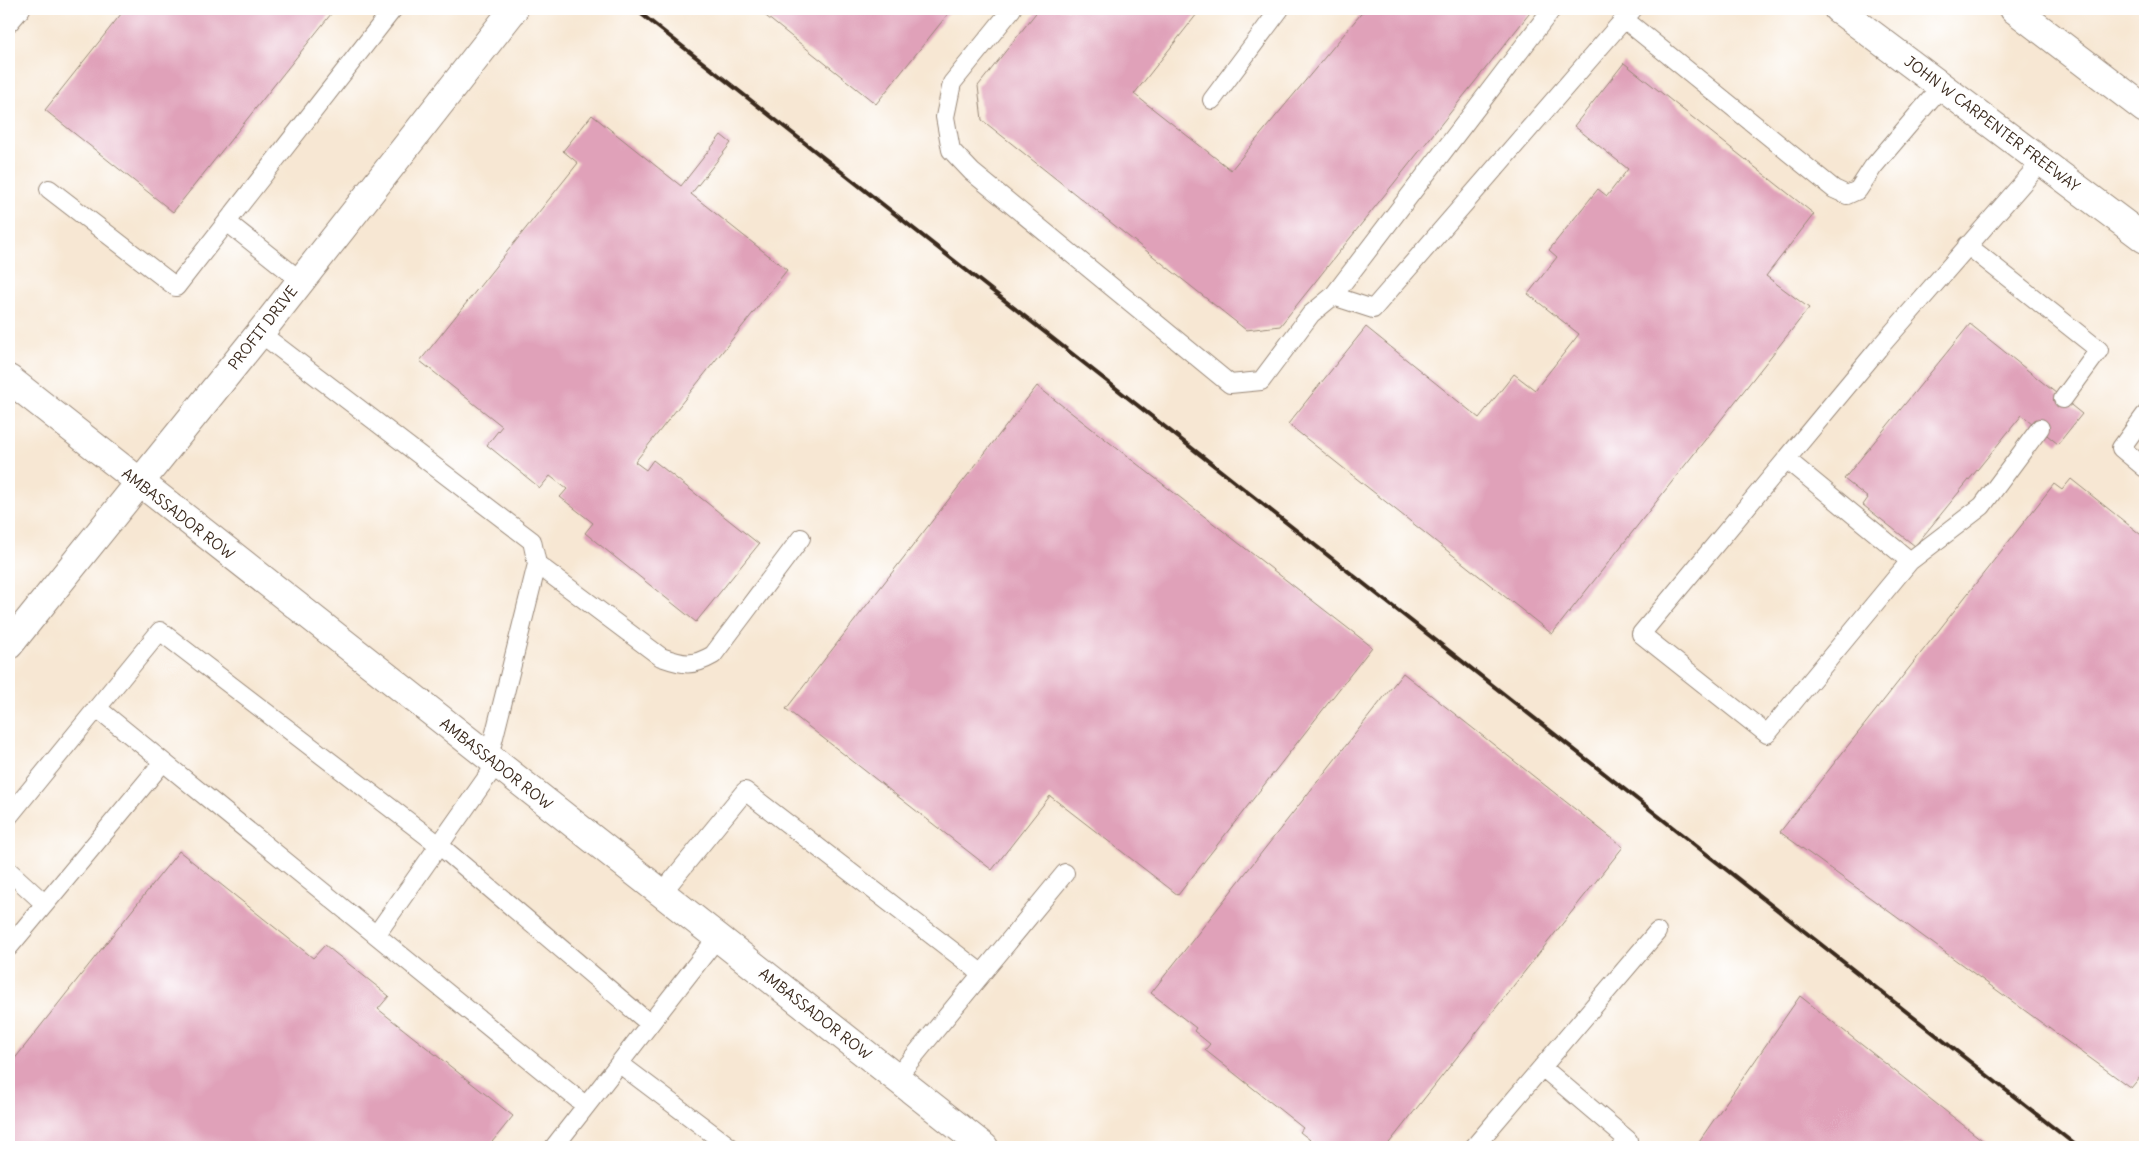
<svg xmlns="http://www.w3.org/2000/svg" width="2154" height="1156" viewBox="0 0 2154 1156" font-family="Delius,sans-serif">
<style>
.building{fill:#e0a1b9}
.lines{fill:none;stroke-linecap:round;stroke-linejoin:round}
.lane-casing{stroke:#998878;stroke-width:20}
.street-casing{stroke:#998878;stroke-width:30}
.secondary-casing{stroke:#998878;stroke-width:30}
.highway-casing{stroke:#998878;stroke-width:30}
.lane{stroke:#fff;stroke-width:18}
.street{stroke:#fff;stroke-width:28}
.secondary{stroke:#fff;stroke-width:28}
.highway{stroke:#fff;stroke-width:28}
.rail{stroke:#3b2a1e;stroke-width:4}
.labels{text-anchor:middle;stroke-width:5;stroke-linejoin:round;paint-order:stroke}
.street-label{font-size:15px;fill:#3b2a1e;stroke:#fff}
</style>
<rect width="100%" height="100%" fill="#fff"/>
<filter id="ink" filterUnits="userSpaceOnUse"><feTurbulence type="fractalNoise" baseFrequency=".02" numOctaves="2"/><feDisplacementMap in="SourceGraphic" scale="10" xChannelSelector="R" yChannelSelector="G"/><feConvolveMatrix kernelMatrix="1 2 1 2 8 2 1 2 1" color-interpolation-filters="sRGB"/></filter>
<filter id="wash" filterUnits="userSpaceOnUse"><feTurbulence type="fractalNoise" baseFrequency=".0096" numOctaves="4" result="noise"/><feDisplacementMap in="SourceGraphic" scale="20" xChannelSelector="R" yChannelSelector="G"/><feGaussianBlur stdDeviation="1.12" result="paint"/><feColorMatrix in="noise" values="0 0 0 0 0 0 0 0 0 0 0 0 0 0 0 0 0 1.4 0 .05"/><feComposite in="paint" operator="in"/></filter>
<g filter="url(#wash)">
<rect width="100%" height="100%" fill="#f7e7d3"/>
<g id="blocks">
<path class="building" d="M125,9H335L173,212L45,110Z
M757,9H952L876,104Z
M1039,9H1201L1134,94L1231,170L1365,9H1533L1280,326L1246,330L982,120L978,86Z
M1624,63L1814,214L1766,276L1809,308L1552,634L1288,424L1366,327L1479,418L1514,374L1535,390L1579,334L1528,294L1557,257L1549,250L1598,189L1607,196L1628,169L1574,126Z
M592,115L681,186L721,135L731,143L691,194L787,270L635,462L646,470L653,460L759,544L696,622L585,533L593,523L560,497L567,489L550,476L540,488L487,445L502,426L420,361L578,163L563,151Z
M1970,324L2082,414L2058,444L2022,415L1915,546L1863,505L1868,498L1844,479Z
M1037,386L1372,647L1178,895L1050,796L992,870L786,709Z
M2071,479L2145,538V1071L2131,1088L1780,832L2054,484L2062,490Z
M1403,673L1623,847L1386,1147H1319L1300,1132L1303,1128L1205,1050L1210,1044L1194,1031L1196,1028L1151,993Z
M179,851L313,958L325,945L389,996L378,1009L513,1116L488,1147H9V1066Z
M1800,996L1991,1147H1695Z"/>
</g>
</g>
<g filter="url(#ink)">
<use href="#blocks" fill-opacity="0" stroke="#998878" stroke-width="1"/>
<g class="lines">
<g class="lane-casing">
<path id="lane" d="M1012,9L952,83L945,117L951,150L972,172L1230,384L1261,381L1311,314L1333,296L1373,309L1633,9
M1624,19L1834,189L1847,195L1858,190L1873,167L1941,87
M9,23L21,9
M1212,100L1280,9
M49,189L176,287L393,9
M227,222L301,281
M1967,245L2099,350L2063,399
M1333,296L1552,9
M260,333L532,541L537,564L489,757
M2145,415L2121,448L2145,468
M1786,459L1910,561L1767,734L1641,634L1878,349L2042,161
M1910,561L1982,506L2040,428
M537,564L661,657C684,665 692,667 713,655L801,538
M497,763L376,935L97,708L160,631L439,845L650,1024
M9,816L97,708
M9,871L45,904L163,762
M661,894L745,791L981,973
M376,935L586,1106
M9,947L45,904
M620,1064L730,1147
M1542,1067L1628,1140L1622,1147
M896,1078L1065,873
M554,1147L717,938
M1474,1147L1657,932"/>
</g>
<g class="street-casing">
<path id="street" d="M9,379L984,1147
M9,645L260,333L514,9"/>
</g>
<g class="secondary-casing">
<path id="secondary" d="M1838,9L2145,239"/>
</g>
<g class="highway-casing">
<path id="highway" d="M2014,9L2145,109"/>
</g>
<use href="#lane" class="lane"/>
<use href="#street" class="street"/>
<use href="#secondary" class="secondary"/>
<use href="#highway" class="highway"/>
<path class="rail" d="M635,9L2078,1147"/>
</g>
</g>
<g class="labels">
<g class="street-label">
<text transform="translate(1992 124) rotate(37)" y="5">JOHN W CARPENTER FREEWAY</text>
<text transform="translate(263 328) rotate(-52)" y="5">PROFIT DRIVE</text>
<text transform="translate(178 514) rotate(38)" y="5">AMBASSADOR ROW</text>
<text transform="translate(496 764) rotate(38)" y="5">AMBASSADOR ROW</text>
<text transform="translate(815 1014) rotate(38)" y="5">AMBASSADOR ROW</text>
</g>
</g>
<rect width="2154" height="1156" fill="none" stroke="#fff" stroke-width="30"/>
</svg>
